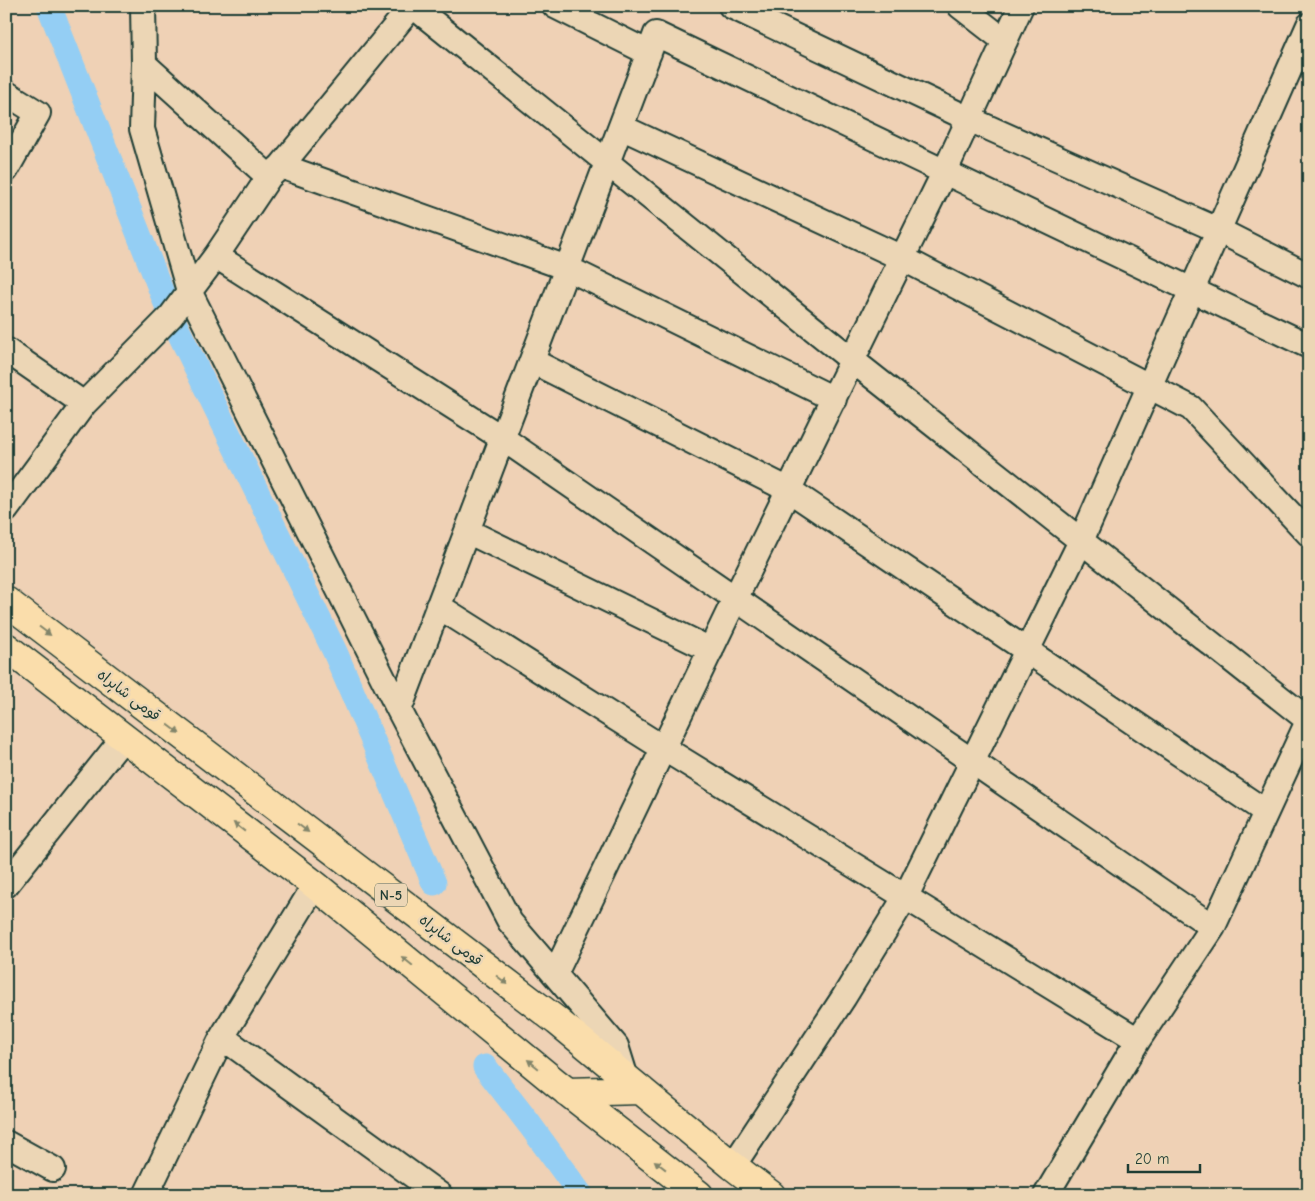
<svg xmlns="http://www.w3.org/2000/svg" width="1315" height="1201" viewBox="0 0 1315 1201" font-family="'Comic Neue','Playpen Sans Arabic',sans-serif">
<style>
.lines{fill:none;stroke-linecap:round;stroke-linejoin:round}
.canal{stroke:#94cef4;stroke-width:25}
.street-casing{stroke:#1f3d34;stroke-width:28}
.highway-casing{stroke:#1f3d34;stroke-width:31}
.street{stroke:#ecd6b5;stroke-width:24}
.highway{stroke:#faddab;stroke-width:28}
.oneway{fill:#82856a}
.labels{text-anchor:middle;stroke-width:5;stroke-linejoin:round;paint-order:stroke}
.shield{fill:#ecd6b5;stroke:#5c6b5b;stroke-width:1}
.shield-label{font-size:14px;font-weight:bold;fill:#1f3d34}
.street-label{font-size:15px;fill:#1f3d34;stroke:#ecd6b5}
</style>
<rect width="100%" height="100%" fill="#efd1b5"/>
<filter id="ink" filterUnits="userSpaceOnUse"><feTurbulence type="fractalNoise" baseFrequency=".02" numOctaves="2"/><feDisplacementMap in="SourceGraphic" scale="10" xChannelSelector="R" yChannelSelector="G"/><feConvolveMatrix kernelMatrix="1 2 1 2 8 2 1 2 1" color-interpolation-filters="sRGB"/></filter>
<g filter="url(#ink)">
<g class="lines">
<path class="canal" d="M49,6L171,316L335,652L434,883
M485,1067L530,1125L581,1195"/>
<g class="street-casing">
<path id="street" d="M143,6L144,64L142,129L189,291L399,710L510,922L616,1046L626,1078
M413,6L852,360L1308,720
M555,6L649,53
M731,6L969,119L1218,230L1309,276
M960,6L1005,41
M144,64L269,177
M6,93L38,113L6,170
M621,127L902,258L1191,408L1309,534
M281,166L567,268L834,399
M216,256L502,438L1213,927
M6,350L84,404
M532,361L789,490L1266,812
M6,510L84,404L171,316L216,256L269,177L281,166L412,6
M467,531L711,650
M438,606L663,748L1138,1040
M399,710L656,34L1309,346
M6,885L124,737
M315,885L222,1037L440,1195
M555,974L736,597L945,171L1021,6
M6,1143L53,1169
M733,1166L844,997L906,896L1081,541L1309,25
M146,1195L222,1037
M1046,1195L1138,1040L1213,927L1309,719"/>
</g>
<g class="highway-casing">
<path id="highway" d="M6,601L557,1021L733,1166L771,1195
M6,647L315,885L556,1083L699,1195
M567,1092L641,1090"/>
</g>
<use href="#street" class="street"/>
<use href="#highway" class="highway"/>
</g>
<defs><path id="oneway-solid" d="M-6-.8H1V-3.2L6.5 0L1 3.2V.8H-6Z" transform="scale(1.25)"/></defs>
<g class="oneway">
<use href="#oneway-solid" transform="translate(45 631) rotate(37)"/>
<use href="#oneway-solid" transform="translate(174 729) rotate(37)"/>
<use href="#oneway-solid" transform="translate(239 827) rotate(-142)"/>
<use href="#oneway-solid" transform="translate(303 828) rotate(37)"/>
<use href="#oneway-solid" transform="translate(407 961) rotate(-141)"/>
<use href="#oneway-solid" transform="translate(502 980) rotate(37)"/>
<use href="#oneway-solid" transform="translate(533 1064) rotate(-141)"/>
<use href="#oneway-solid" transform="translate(660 1165) rotate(-142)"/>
</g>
</g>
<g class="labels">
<rect class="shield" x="375" y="883.5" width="32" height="23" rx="4"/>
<g class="shield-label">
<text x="391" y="900">N-5</text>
</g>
<g class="street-label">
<text transform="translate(129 695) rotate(37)" y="5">قومی شاہراہ</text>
<text transform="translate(451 940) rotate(37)" y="5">قومی شاہراہ</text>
</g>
</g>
<rect width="1315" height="1201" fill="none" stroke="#ecd6b5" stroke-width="25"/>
<rect x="12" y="12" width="1290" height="1176" fill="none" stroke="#1f3d34" stroke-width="2" filter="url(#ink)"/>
<path d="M1128 1164v8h72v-8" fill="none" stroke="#1f3d34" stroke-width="2.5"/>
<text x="1135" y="1164" font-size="15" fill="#1f3d34" stroke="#ecd6b5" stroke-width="4" paint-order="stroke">20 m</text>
</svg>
